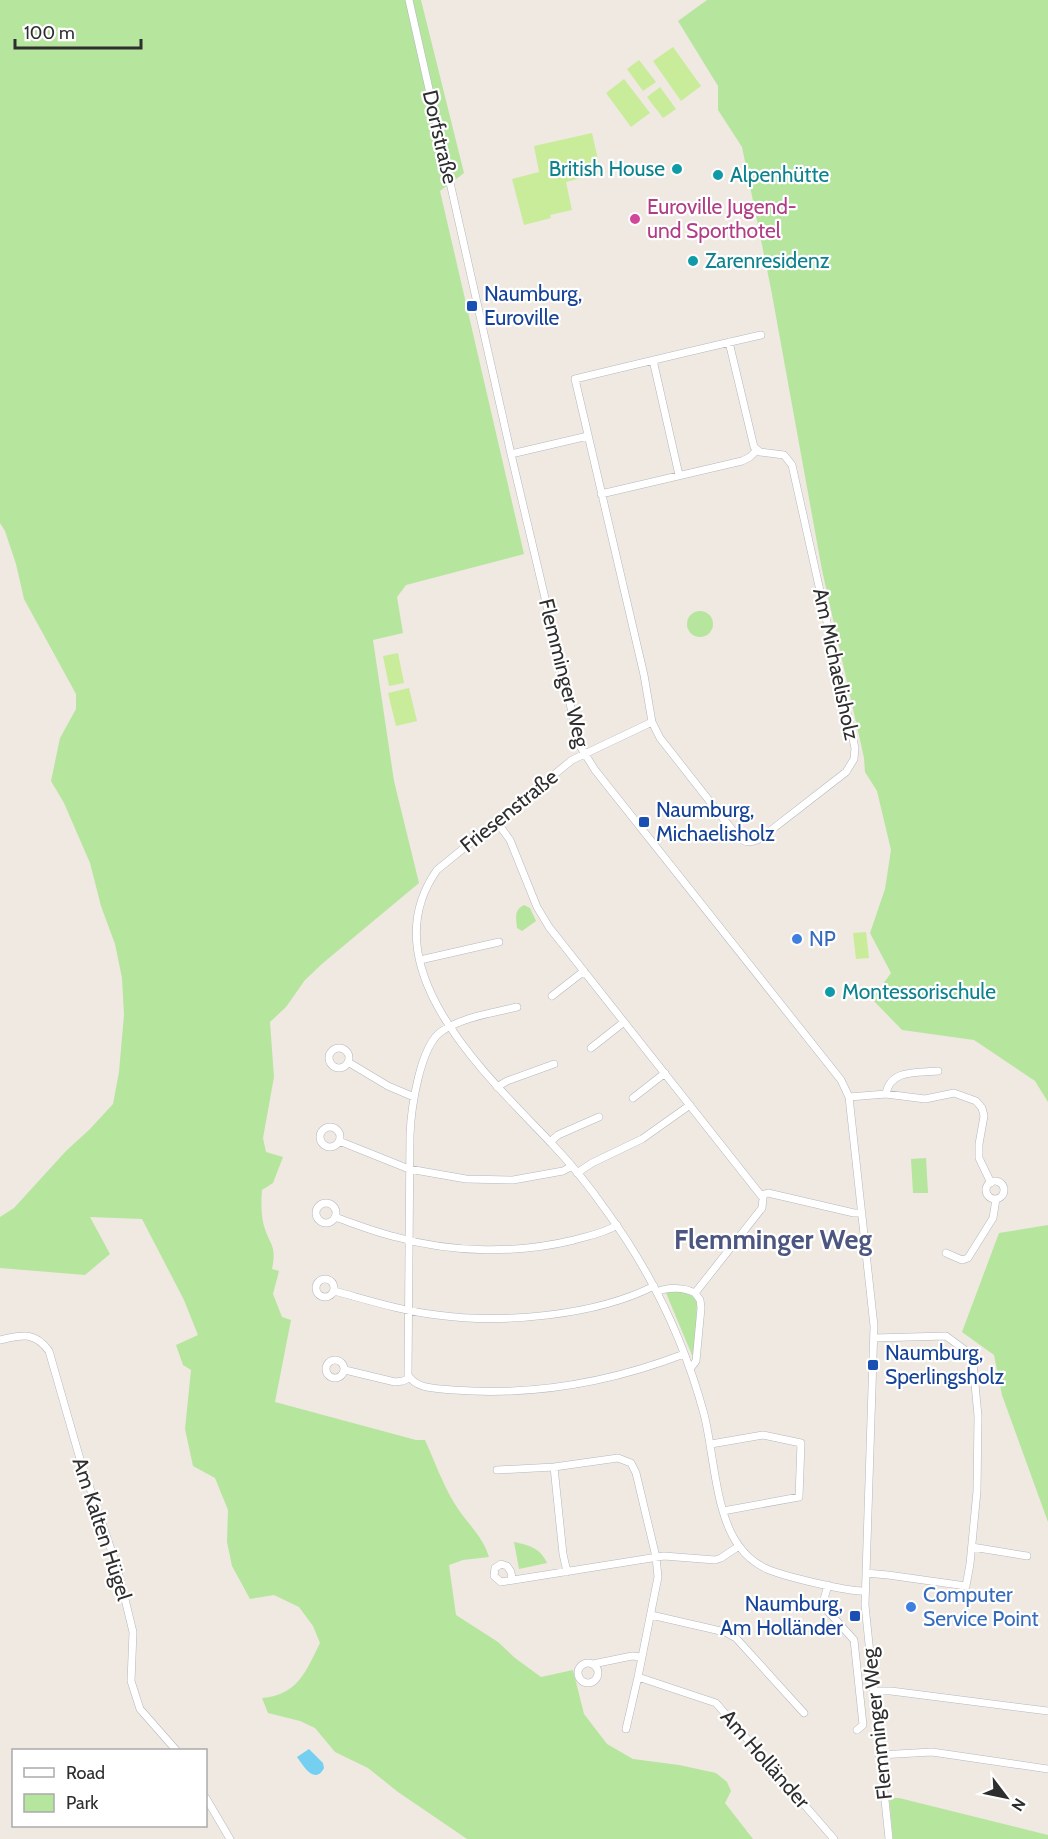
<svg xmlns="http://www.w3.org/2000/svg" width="1048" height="1839" viewBox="0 0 1048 1839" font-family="Cabin,sans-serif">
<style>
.green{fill:#b6e59e}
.pitch{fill:#c9ec9a}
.water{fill:#75cff0}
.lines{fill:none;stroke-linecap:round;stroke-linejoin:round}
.street-casing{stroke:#b4b7c1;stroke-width:8}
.street{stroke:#fff;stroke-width:7}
.culture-dot{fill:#0f9aa8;stroke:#fff;stroke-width:2}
.hotel-dot{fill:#d1479c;stroke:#fff;stroke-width:2}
.transit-dot{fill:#1a4fb4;stroke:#fff;stroke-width:2}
.shop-dot{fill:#3f7fe0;stroke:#fff;stroke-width:2}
.labels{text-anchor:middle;stroke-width:4.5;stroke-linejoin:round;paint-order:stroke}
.street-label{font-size:21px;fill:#2e2e2e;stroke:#fff}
.culture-label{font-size:21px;fill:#0d838f;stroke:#fff;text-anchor:start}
.hotel-label{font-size:21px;fill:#b23c85;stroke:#fff;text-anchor:start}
.transit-label{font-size:21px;fill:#164399;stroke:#fff;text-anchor:start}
.shop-label{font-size:21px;fill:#366cbe;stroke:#fff;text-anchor:start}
.district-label{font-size:27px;font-weight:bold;fill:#4d5680;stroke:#fff}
</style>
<rect width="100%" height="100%" fill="#efe9e1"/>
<path class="green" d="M0,0H421L464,173L440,191L524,554L406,585L397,597L403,633L373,640L394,781L419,883L323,963L305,980L286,1007L270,1022L274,1077L263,1138L266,1152L283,1157L273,1183L262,1190C261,1202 261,1215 264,1226C270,1246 277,1245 272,1269L279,1271L273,1294L282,1317L291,1320L275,1402L416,1440H425C434,1460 442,1482 453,1501C465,1522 482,1534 489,1557L463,1560L449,1565L456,1615L498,1642L515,1658L541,1677L573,1670L584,1714L607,1744L633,1759L679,1765L716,1773L727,1782L731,1791L725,1803L753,1839H467L398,1792L368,1768L335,1752L315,1728L300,1721L268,1713L262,1698C298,1695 306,1671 320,1643L313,1626L299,1607L274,1595L250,1599L232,1566L227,1542L228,1510L215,1478L193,1466L185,1429L191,1370L183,1365L176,1345L198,1335L184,1300L142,1219L90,1217L110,1254L85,1275L0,1268V1217L14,1208L66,1151L90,1129L113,1104L119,1072L124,1015L122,978L115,944L101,906L90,863L64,803L51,781L60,738L76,709V694L24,599L16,564L5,531L0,523Z
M707,0H1048V1102L1035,1081L974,1040L902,1030L872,999L891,973L870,933L885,889L891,850L877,791L865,772L864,758L822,570L771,289L742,147L718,110V86L678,21Z
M687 624a13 13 0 1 1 26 0a13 13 0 1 1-26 0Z
M524,905L530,908L536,921L522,931L517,928C516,917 514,910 524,905Z
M926,1158L928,1193H913L911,1159Z
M1048,1225V1522L1002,1395L994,1355L962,1332L999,1233Z
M671,1291C682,1292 690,1292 697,1301L695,1355H692L666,1293Z
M514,1542C529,1545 540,1548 547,1563L519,1569Z
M889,1798H899L1048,1835V1839H893Z"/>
<path class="pitch" d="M673,47L701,86L681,101L653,61Z
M639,60L656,82L643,91L627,69Z
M624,79L650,113L631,127L606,93Z
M660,87L676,109L663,118L647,97Z
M592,133L601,173L566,182L572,210L550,215L551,218L524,225L512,179L539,172L534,146Z
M398,653L404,683L389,686L383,656Z
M409,688L417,721L396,726L388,693Z
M866,932L869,958L856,959L853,933Z"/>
<path class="water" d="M309,1749L323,1763L324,1768C315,1785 304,1767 297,1757Z"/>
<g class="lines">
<g class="street-casing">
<path id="street" d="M409,0L511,454L580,746L595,770L841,1080L849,1097L874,1326L865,1605L889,1839
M729,342L754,447L760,452L784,455L792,465L855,748L854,759L846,772L761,838C752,843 745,844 737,836L660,738L652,722L644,675L575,379C637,364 699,349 761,335
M653,360L679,475
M511,454L588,436
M601,494L742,461L750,457L756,451
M652,722L572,760L437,870C367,969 491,1079 553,1145C572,1165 589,1186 605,1209C650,1270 684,1340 704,1414C714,1453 715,1514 739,1546C746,1556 756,1564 767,1569C783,1576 848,1592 865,1591
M496,821L510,840L537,907L549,927L763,1198L762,1208L695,1293
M420,960L499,942
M552,996L584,971
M517,1007C493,1013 463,1017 442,1031C420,1045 411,1109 410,1135L408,1375C417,1390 437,1388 454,1390C532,1396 611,1382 684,1354
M591,1048L624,1022
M329 1058a10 10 0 1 1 20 0a10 10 0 1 1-20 0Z
M348,1062L388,1086L414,1097
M497,1087L507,1081L554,1064
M886,1094C890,1069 917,1073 938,1071
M849,1097L886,1094L925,1099L954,1093L976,1101L982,1108L984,1116L979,1144V1158L991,1183
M633,1098L665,1073
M320 1137a10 10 0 1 1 20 0a10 10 0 1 1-20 0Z
M339,1141L409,1169L466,1179L513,1180L563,1171L572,1166
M550,1142L558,1135L599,1117
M577,1173L592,1163L642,1139L690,1105
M986 1190a9 9 0 1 1 18 0a9 9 0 1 1-18 0Z
M762,1195L768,1193L854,1213H862
M316 1213a10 10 0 1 1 20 0a10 10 0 1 1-20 0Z
M335,1217C355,1224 375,1232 396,1237C452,1253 517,1254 574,1240C588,1236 605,1233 617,1225
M946,1253L962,1260L968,1258L993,1218L996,1199
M316 1288a9 9 0 1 1 18 0a9 9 0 1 1-18 0Z
M334,1291C368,1300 402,1311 437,1315C501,1324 595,1316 654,1286
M657,1292C668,1287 684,1287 695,1293
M0,1340C22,1335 34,1331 49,1351L80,1459L116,1564L122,1587L133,1632L131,1681L140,1709L176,1750
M326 1369a9 9 0 1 1 18 0a9 9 0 1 1-18 0Z
M690,1369L696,1361L701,1308L700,1300L695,1293
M345,1370L395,1382L403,1381L409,1378
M711,1444L763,1435L801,1443L799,1497L723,1511
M554,1467L563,1554L567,1572
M497,1470L554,1467L618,1458L631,1463L636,1473L656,1557L658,1577L638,1677L716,1703L834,1839
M972,1547L1027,1556
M866,1573L888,1575L966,1586L970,1564L977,1491L978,1416L973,1363L965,1350L946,1336L874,1338
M512,1580L511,1572L507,1566L501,1564L495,1568L494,1576L501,1582L664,1556L715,1560L721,1558L739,1546
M828,1585L824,1599L825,1608L854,1640L863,1725L857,1730
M651,1615L725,1632L736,1638L804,1713
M578 1673a10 10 0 1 1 20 0a10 10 0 1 1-20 0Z
M593,1664L632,1656L642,1657
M873,1691H891L1048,1711
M626,1729L638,1677
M879,1755L932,1752L1048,1769
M206,1798L230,1839"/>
</g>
<use href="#street" class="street"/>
</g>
<g class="culture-dot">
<circle cx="677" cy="169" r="6"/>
<circle cx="718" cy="175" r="6"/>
<circle cx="693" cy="261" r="6"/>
<circle cx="830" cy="992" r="6"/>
</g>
<circle class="hotel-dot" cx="635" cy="219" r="6"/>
<g class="transit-dot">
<rect x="466" y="300" width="12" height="12" rx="3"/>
<rect x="638" y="816" width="12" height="12" rx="3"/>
<rect x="867" y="1359" width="12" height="12" rx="3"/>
<rect x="849" y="1610" width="12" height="12" rx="3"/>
</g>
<g class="shop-dot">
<circle cx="797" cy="939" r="6"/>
<circle cx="911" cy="1607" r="6"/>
</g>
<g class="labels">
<g class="street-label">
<text transform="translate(440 137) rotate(77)" y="7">Dorfstraße</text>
<text transform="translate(836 664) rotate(78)" y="7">Am Michaelisholz</text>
<text transform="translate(564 673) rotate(76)" y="7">Flemminger Weg</text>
<text transform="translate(509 811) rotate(-39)" y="7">Friesenstraße</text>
<text transform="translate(102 1529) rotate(72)" y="7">Am Kalten Hügel</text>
<text transform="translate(877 1724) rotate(-96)" y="7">Flemminger Weg</text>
<text transform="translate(765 1759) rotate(49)" y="7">Am Holländer</text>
</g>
<g class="culture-label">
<text x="665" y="176" text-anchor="end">British House</text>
<text x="730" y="182">Alpenhütte</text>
<text x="705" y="268">Zarenresidenz</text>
<text x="842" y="999">Montessorischule</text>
</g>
<g class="hotel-label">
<text x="647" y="214">Euroville Jugend-<tspan x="647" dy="24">und Sporthotel</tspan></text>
</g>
<g class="transit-label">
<text x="484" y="301">Naumburg,<tspan x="484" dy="24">Euroville</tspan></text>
<text x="656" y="817">Naumburg,<tspan x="656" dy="24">Michaelisholz</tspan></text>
<text x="885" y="1360">Naumburg,<tspan x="885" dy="24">Sperlingsholz</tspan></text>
<text x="843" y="1611" text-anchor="end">Naumburg,<tspan x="843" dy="24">Am Holländer</tspan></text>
</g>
<g class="shop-label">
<text x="809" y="946">NP</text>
<text x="923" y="1602">Computer<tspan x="923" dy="24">Service Point</tspan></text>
</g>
<g class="district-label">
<text x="773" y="1249">Flemminger Weg</text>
</g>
</g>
<rect x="12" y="1749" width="195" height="78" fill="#ffffff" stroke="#ababab" stroke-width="1.5"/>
<rect x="24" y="1768" width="30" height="9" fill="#ffffff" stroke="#ababab" stroke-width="1.5"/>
<text x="66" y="1779" font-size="18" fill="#2e2e2e">Road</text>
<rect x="24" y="1794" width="30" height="18" fill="#b6e59e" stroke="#ababab" stroke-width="1.5"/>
<text x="66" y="1809" font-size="18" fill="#2e2e2e">Park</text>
<g transform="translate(1006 1797) rotate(122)" stroke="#ffffff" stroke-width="4.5" paint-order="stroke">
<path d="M0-4.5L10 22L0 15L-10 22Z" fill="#2e2e2e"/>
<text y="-9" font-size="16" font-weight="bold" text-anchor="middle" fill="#2e2e2e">N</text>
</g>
<path d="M15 39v9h126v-9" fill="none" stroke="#2e2e2e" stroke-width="3"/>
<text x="24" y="39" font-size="18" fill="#2e2e2e" stroke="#ffffff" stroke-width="4.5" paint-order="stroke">100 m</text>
</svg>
